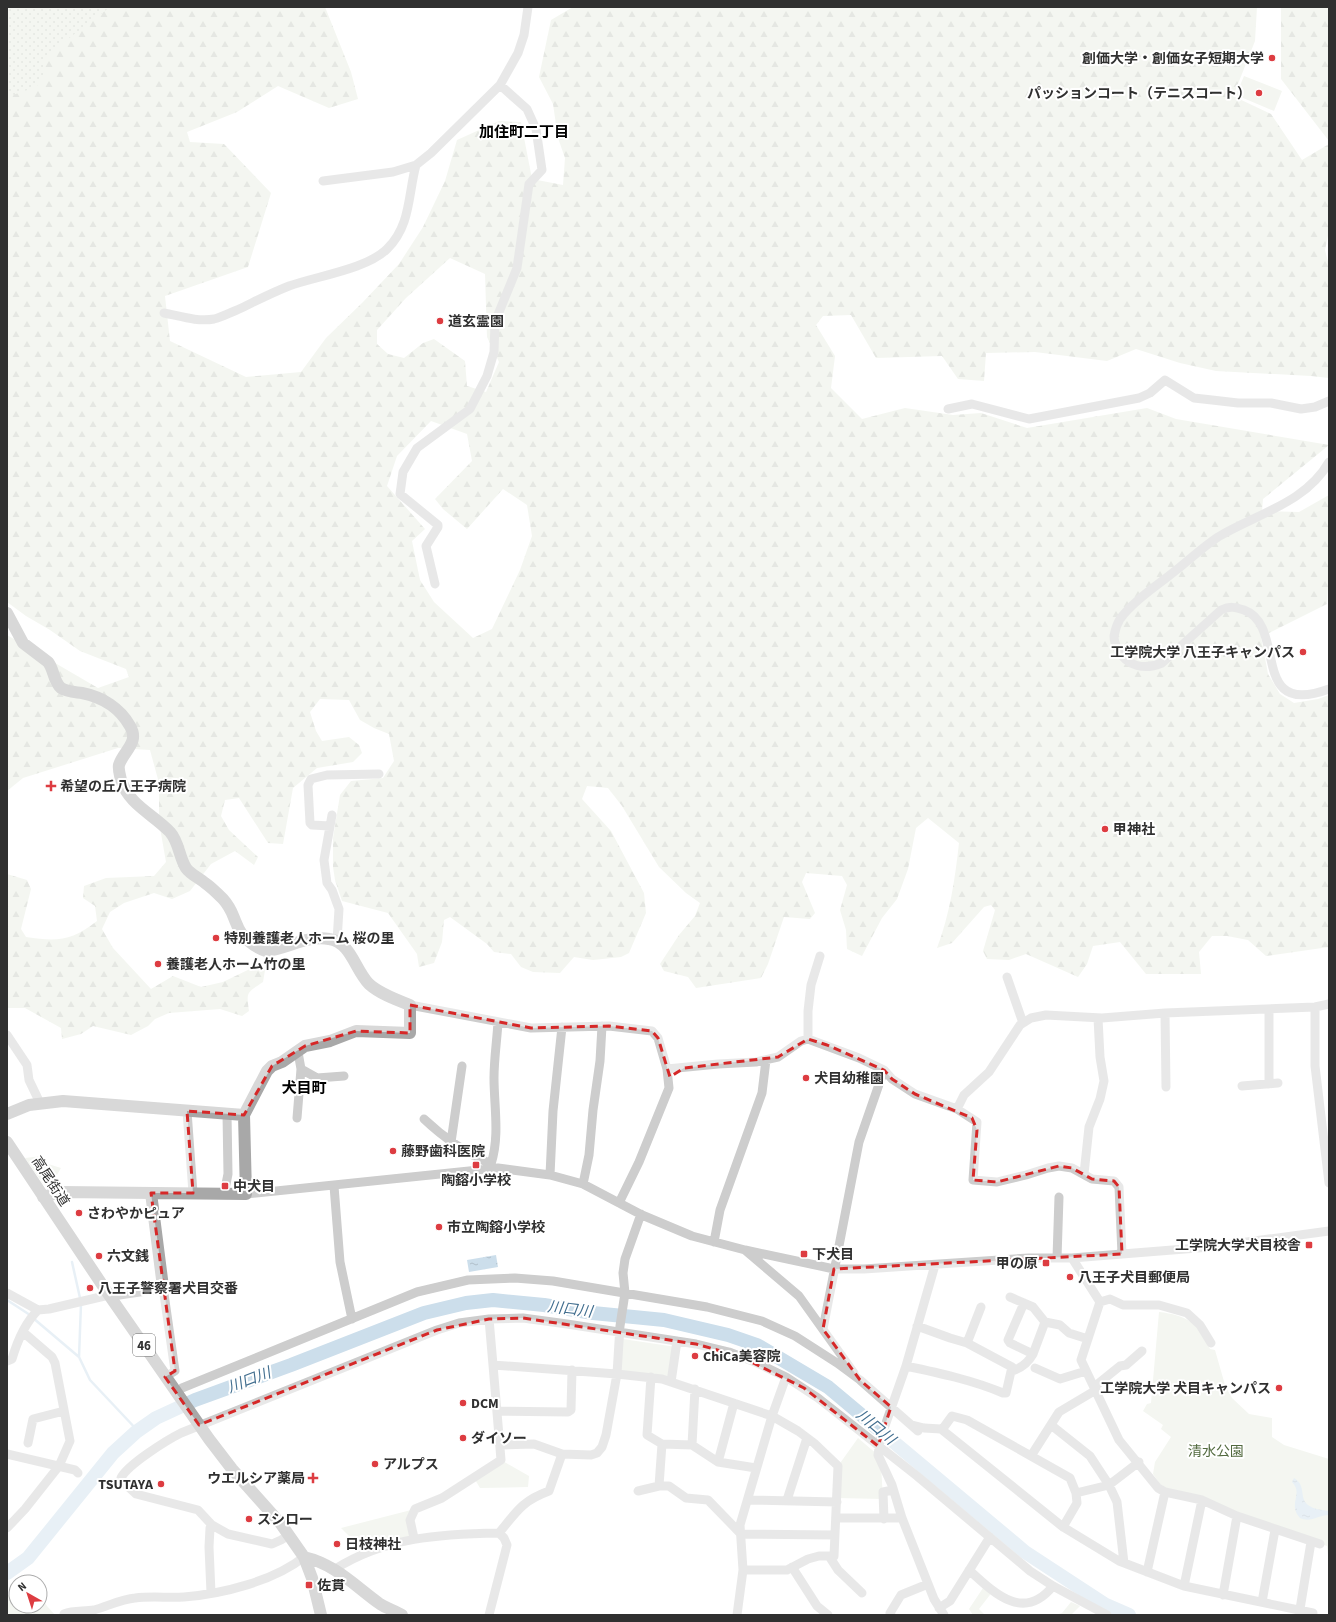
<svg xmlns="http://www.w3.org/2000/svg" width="1336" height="1622" viewBox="0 0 1336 1622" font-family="'Source Sans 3','Noto Sans JP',sans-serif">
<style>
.grass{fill:url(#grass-dots)}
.forest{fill:url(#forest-firs);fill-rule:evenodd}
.green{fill:#e6ecdf}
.water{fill:url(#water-ripples)}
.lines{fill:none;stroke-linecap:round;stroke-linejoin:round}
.stream{stroke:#ccdeeb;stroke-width:2.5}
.river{stroke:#ccdeeb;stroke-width:14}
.minor{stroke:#cdcdcd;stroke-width:9}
.major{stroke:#a8a8a8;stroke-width:12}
.marked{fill:none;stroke:#d62828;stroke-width:3;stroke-dasharray:8 5;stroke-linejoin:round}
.poi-dot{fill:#dd3c41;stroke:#fff;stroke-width:1.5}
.labels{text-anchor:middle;stroke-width:4;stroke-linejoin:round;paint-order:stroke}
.shield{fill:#fff;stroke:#6e6e6e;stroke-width:1}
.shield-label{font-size:13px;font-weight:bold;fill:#303030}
.poi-label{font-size:14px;font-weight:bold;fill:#303030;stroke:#fff;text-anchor:start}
.street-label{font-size:14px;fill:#303030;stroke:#fff}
.park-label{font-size:14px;fill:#526a3f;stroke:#fff}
.neighbourhood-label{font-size:15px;font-weight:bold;fill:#000;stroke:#fff}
.water-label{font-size:15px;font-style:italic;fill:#416e8f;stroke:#fff}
</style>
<defs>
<pattern id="grass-dots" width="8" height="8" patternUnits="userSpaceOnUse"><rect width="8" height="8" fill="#e6ecdf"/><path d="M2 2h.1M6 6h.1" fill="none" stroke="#c6cbc0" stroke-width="1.8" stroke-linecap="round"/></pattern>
<pattern id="forest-firs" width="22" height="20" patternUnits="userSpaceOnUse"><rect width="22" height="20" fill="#e6ecdf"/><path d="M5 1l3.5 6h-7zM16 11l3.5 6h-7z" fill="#c6cbc0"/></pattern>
<pattern id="water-ripples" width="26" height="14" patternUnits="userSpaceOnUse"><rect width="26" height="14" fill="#ccdeeb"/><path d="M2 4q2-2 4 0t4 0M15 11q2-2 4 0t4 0" fill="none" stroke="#b0bfca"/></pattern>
</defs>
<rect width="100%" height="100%" fill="#fff"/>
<path class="grass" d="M7,7H156L66,80L7,107Z"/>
<path class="forest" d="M110,7H325L351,72L358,99L329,108L278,86L237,112L187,132L190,142L224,144L271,193L248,267L165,296L170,341L246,377L301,372L326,338L363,302L399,264L423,227L445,181L457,140L499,121L521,122L532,179L563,185L565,158L558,138L553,104L539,77L551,20L573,7H1257L1255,41L1234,94L1235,97L1271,114L1302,160L1329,144V231L1325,250L1329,266V378L1311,376L1216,371L1180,363L1136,349L1107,361L1035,352L986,353L984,381L958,379L942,356L876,358L851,315L823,316L816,325L835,356L831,388L862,419L905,408L953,415L981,413L1027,428L1147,408L1176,419L1329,445L1263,499L1262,511L1299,512L1329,495V565L1327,604L1261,637L1268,674L1280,694L1294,703L1318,699L1329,695V947L1266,956L1248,940L1227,936H1212L1199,952L1201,974H1146L1120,942L1093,946L1087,964L1078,977L1026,954L1009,960L987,959L983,951L995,910L991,905L984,907L952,943L937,948C950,914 955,879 959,843L928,818L916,828L908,869L897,899L882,918L862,956L847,949L846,930L840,910L847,885L842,876L806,873L802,882L815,913L810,919L784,917L768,964L761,978L696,988L688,977L664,971L660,964L679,935L695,916L700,903L686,893L659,867L622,806L608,788L587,786L582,799L611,831L644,893L646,913L629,953L621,957L593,960L574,957L560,973L533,972L521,967L511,954L494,952L487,944L450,917L444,920L442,942L434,963L419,967L417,954L388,913L342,901L335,880L333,867V838L340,795L351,781L383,778L394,761L389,734L374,728L360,720L349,700L320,699L310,712L316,731L322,741L349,737L359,745L362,753L353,762L317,768L293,788L283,844L268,843L239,798L225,800L221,816L229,830L258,857L254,865L235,851L211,864L190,891L172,899L154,893L124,903L110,912L102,929L113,948L151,989L173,976L201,987L223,982L260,964L265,970L263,982C247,993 246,991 249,1011L242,1016L220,1009L169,1013L155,1019L148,1026L131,1035L93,1026L81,1034L62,1039L61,1028L25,1008H7V874L27,880L31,889L21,929L26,937C58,942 71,941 97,921L95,906L83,898L84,886L106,878L154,876L166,862L159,822V783L150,750L118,748L23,778L7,791V635L98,688L129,677L126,669L80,651L50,630L26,616L7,602V97L36,87L45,76L43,58ZM450,258L485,274L487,337L499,362L486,392L467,386L465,361L434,339L423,343L404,358L388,354L377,344V330L406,298ZM431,421L467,434L472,461L435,499L443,509L467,529L503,489L527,505L532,536L520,570L492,629L473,638L434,602L420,580L412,541L425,529L387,486L397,456Z
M1281,7H1329V141L1281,79Z"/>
<path class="green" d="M1244,76L1282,91L1274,111L1236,95Z
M42,1156L45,1163L61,1168L54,1180L47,1187L43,1184L25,1158Z
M1159,1312C1186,1315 1200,1323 1210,1349L1215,1350L1225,1385L1232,1398L1249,1414L1272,1418V1437L1284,1445L1329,1459V1565L1327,1546L1168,1489L1160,1484L1153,1474L1155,1462L1171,1437L1161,1429L1163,1425L1143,1411L1147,1404L1151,1403Z
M623,1339L676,1347L671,1382L617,1374Z
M858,1438L878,1455L881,1465L883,1499L837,1498L838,1466Z
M501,1460L529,1476L528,1487L480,1488L474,1478Z
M415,1509L414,1538L366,1553L341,1528Z
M985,1585L993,1591L979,1609L984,1614L990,1615H973L969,1609Z
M16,1592V1606H40V1594L47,1606L55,1615H7V1596Z
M1071,1602L1080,1606L1071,1615H1055L1062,1613Z"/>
<path class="water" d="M496,1255L498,1267L469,1272L467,1260Z
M1294,1478C1312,1489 1289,1507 1329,1511V1515C1318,1515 1311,1523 1300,1518C1287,1504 1304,1494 1292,1482Z"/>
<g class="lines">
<path class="stream" d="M72,1262L80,1298
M7,1300L30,1315
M33,1318L79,1357L90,1380L138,1431
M79,1357L81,1304"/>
<path class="river" d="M7,1573L28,1558L113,1453L136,1432L156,1418L195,1400L291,1365L424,1313L466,1303L493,1300L544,1305L593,1313L664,1320L728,1335L757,1345L828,1387L1025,1552L1106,1605L1129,1615"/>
<path class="minor" d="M323,181L393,172L416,165L431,153L500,85L518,53L524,35L528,7
M164,313C180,316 197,322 214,319C222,317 229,313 237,310C254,302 271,293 289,286C317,276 367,269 387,249C411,226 408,194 416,165
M948,409L972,404L1029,419L1139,398L1150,393L1165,380L1194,398L1212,400L1238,403H1271L1301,409L1315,407L1329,401
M1329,462C1306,503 1256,514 1218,537C1203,547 1189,560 1175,571C1158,585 1133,601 1120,619C1117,624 1115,630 1114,636C1114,641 1116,646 1118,650C1127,667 1145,670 1162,663L1221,610C1230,606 1235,607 1244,610C1288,626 1248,719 1329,689
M435,584L426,546L438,527V525L400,494L403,472L417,448L470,409L487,376L494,352L495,322L517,268L529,184L542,170L536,129L527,109L500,85
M332,815L324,860L327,883L332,890L339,909L337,941
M330,826L312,825L310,823L308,785L311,779L327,775L379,774
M1007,977L1023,1023
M410,1005L531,1028L609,1026L652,1031L658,1038L667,1069L669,1088L639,1162L619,1203
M1315,1007V1066L1329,1183
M1269,1009V1084
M1165,1013L1166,1087
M7,1035L27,1065L29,1080L40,1103
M808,1039V1011L811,985L820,956
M301,1069L317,1078L344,1076
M667,1069L718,1064L756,1062L778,1057L801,1041L808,1039L859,1058L884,1070L892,1079L915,1094L957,1109L977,1122L973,1180L997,1182L1026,1175L1048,1168L1059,1166L1072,1168L1092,1179L1114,1181L1119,1187L1122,1254
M1242,1086L1278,1083
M957,1109L964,1095L989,1072L1020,1025L1031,1018L1046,1015L1102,1018L1165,1013L1315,1007L1329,1004
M187,1111L193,1193
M297,1118L301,1069L298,1052
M424,1119C444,1138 466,1153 491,1164L492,1169
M451,1142L462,1066
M491,1164C500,1136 494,1106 494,1078C494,1059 497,1040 498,1022
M1084,1174L1089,1127L1100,1099L1104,1081L1100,1057L1098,1018
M550,1175L553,1111L562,1027
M583,1184L589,1155L593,1110L600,1061L602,1026
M334,1186L340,1262L352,1319
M224,1194L228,1174L227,1114
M246,1194L498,1168L550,1175L583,1184L642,1215L692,1236L745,1250L834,1269H864L1029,1258H1072L1210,1247L1329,1231
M714,1242L720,1210L762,1093L766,1060
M745,1250L799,1296L854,1373
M1057,1258L1059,1197
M1072,1258L1100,1302L1081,1360L1119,1440L1158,1488L1165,1492L1202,1500L1237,1516L1320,1544
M935,1265L906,1366L880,1440L878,1455L892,1485L902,1518L934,1599L944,1615
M163,1287L175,1371L165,1377
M7,1293L38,1310L49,1309L109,1295
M1010,1297L1033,1307L1045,1322L1060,1325L1069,1333L1088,1339
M1100,1302L1110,1299L1123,1305H1159L1187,1313L1200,1325L1211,1343
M1024,1303L1008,1340L1010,1343L1033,1354L1045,1322
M489,1319L493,1365L617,1374L662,1379L772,1416L798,1431L814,1443L838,1466L834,1556H819L808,1559L787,1570H743
M823,1329L859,1142L884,1070
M967,1343L981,1307
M7,1361L12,1359C17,1342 25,1323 38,1310
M906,1366C939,1373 972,1380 1003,1393H1006L1012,1367L967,1343L950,1338L917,1326
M1035,1368L1060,1379L1086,1371
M1012,1371C1022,1368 1028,1363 1033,1354
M651,1377L647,1435L662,1444L692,1445L718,1462L756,1468
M671,1382L677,1341
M1094,1387L1120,1366L1126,1365L1142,1351
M182,1388L417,1292L468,1280L515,1278L553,1281L707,1307L762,1321L795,1336L837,1363L860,1380L918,1431
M498,1411L568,1412L571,1410L572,1370
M912,1425L924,1428L941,1429L1063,1527L1119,1561L1184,1586L1313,1613
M1051,1425L1090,1456L1109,1485L1117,1502L1124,1563
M941,1429L944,1427L952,1416L967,1420L1031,1456L1059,1412L1096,1390
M28,1443L33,1419L64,1411
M500,1445L534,1444L562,1454
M692,1445L695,1389
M7,1454L75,1470L78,1473
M1031,1456L1070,1478L1076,1493L1109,1485L1139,1462
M718,1462L734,1403
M121,1478C127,1465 167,1440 181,1433L437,1330L459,1323L489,1319L523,1318L567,1324L696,1344L729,1352L755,1362L786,1377L818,1398L917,1476L1030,1571L1053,1586L1107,1615
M121,1478L123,1482L136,1494L198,1510L212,1525L228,1534L272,1544L281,1540L289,1535
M659,1486L662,1444
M638,1491L659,1486H669L686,1498L708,1500L741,1534L835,1535
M748,1500L837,1502
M787,1500L807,1438
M836,1518H902
M884,1519L883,1492L893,1490
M1063,1527L1077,1503L1076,1493
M7,1528L25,1509L59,1466L70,1441L55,1363L52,1357L23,1332
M414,1538L410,1520L415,1509L442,1498L501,1460L493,1365
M829,1556L838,1570L862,1593
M792,1567L817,1606L828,1615
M335,1569C386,1537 440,1534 499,1533C517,1511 522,1501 549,1491L562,1454L591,1455L597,1453L602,1447L606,1435L617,1374L620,1326L625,1293L623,1273L625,1259L641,1214
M969,1570C995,1594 1024,1622 1053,1586
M1147,1572L1165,1492
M1184,1586L1202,1500
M211,1593L209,1547L210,1528L212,1525
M1223,1595L1237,1516
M1262,1602L1275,1530
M939,1608L950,1601L990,1537
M1300,1609L1311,1542
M65,1615L64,1614C74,1610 84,1612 94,1610C108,1606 122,1599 135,1598C151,1596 168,1598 184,1597C222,1594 274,1581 304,1557
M489,1615L507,1545L504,1538L499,1533
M737,1615L743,1570L740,1525L772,1416L786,1377
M891,1615L890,1613L901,1595L928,1584"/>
<path class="major" d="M7,613L23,643L48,662C54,669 53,681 61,688C67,692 75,692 82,693C102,697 120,708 130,726C140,743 123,751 119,765C118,769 120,775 121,780C129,805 153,814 170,832C179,842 179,857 186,868C190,874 199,878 205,883C211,887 217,893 223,899C232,909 232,914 237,925C241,937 254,947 266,951C287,949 307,935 329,939C351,942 355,970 369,984C380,994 397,1000 410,1005V1033L356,1031L330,1041L305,1046L282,1062L272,1066L267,1071L244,1115L246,1194L61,1192L43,1197
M7,1114L29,1105L63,1101L244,1115
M7,1142L109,1295L209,1439L232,1469L281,1524L304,1557L312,1578L321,1615
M109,1295L163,1287L151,1193
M304,1557C335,1564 355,1586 380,1604C386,1608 395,1611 402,1615"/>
</g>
<path d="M0 0H1336V1622H0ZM410,1005L531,1028L609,1026L652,1031L658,1038L670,1077L684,1068L778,1057L808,1039L827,1045L884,1070L892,1079L915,1094L972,1118L977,1130L973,1180L997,1182L1059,1166L1072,1168L1092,1179L1114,1181L1119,1187L1122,1254L834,1269L823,1329L860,1380L891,1407L878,1446L804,1388L739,1356L696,1344L523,1318L489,1319L437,1330L199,1425L165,1377L175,1371L151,1193H193L187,1111L244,1115L272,1066L305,1046L356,1031L410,1033Z" fill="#fff" fill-opacity=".55" fill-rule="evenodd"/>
<path class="marked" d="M410,1005L531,1028L609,1026L652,1031L658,1038L670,1077L684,1068L778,1057L808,1039L827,1045L884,1070L892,1079L915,1094L972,1118L977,1130L973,1180L997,1182L1059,1166L1072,1168L1092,1179L1114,1181L1119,1187L1122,1254L834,1269L823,1329L860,1380L891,1407L878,1446L804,1388L739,1356L696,1344L523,1318L489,1319L437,1330L199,1425L165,1377L175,1371L151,1193H193L187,1111L244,1115L272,1066L305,1046L356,1031L410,1033Z"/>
<g class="poi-dot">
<circle cx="1272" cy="58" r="4"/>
<circle cx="1259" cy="93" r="4"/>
<circle cx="440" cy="321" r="4"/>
<circle cx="1303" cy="652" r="4"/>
<path d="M49 780h4v4h4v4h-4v4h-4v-4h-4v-4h4z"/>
<circle cx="1105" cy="829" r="4"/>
<circle cx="216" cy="938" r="4"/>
<circle cx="158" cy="964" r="4"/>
<circle cx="806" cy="1078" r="4"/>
<circle cx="393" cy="1151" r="4"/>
<rect x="472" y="1161" width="8" height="8" rx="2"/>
<rect x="221" y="1182" width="8" height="8" rx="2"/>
<circle cx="79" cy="1213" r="4"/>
<circle cx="439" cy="1227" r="4"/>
<rect x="1305" y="1241" width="8" height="8" rx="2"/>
<rect x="800" y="1250" width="8" height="8" rx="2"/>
<circle cx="99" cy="1256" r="4"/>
<rect x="1042" y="1259" width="8" height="8" rx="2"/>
<circle cx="1070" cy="1277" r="4"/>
<circle cx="90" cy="1288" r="4"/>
<circle cx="695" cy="1356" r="4"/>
<circle cx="1279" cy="1388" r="4"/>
<circle cx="463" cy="1403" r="4"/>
<circle cx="463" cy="1438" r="4"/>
<circle cx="375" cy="1464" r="4"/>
<path d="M311 1472h4v4h4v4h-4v4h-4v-4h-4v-4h4z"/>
<circle cx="161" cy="1484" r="4"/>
<circle cx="249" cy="1519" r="4"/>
<circle cx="337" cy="1544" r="4"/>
<rect x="305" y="1581" width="8" height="8" rx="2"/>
</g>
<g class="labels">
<rect class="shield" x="133" y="1334" width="22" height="22" rx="3"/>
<g class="shield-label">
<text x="144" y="1350">46</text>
</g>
<g class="poi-label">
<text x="1264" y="63" text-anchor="end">創価大学・創価女子短期大学</text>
<text x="1251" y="98" text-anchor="end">パッションコート（テニスコート）</text>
<text x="448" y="326">道玄霊園</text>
<text x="1295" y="657" text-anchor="end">工学院大学 八王子キャンパス</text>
<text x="60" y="791">希望の丘八王子病院</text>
<text x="1113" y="834">甲神社</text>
<text x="224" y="943">特別養護老人ホーム 桜の里</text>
<text x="166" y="969">養護老人ホーム竹の里</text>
<text x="814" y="1083">犬目幼稚園</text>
<text x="401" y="1156">藤野歯科医院</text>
<text x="476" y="1185" text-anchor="middle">陶鎔小学校</text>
<text x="233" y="1191">中犬目</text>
<text x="87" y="1218">さわやかピュア</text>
<text x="447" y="1232">市立陶鎔小学校</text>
<text x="1301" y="1250" text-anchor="end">工学院大学犬目校舎</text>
<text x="812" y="1259">下犬目</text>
<text x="107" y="1261">六文銭</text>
<text x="1038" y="1268" text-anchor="end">甲の原</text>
<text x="1078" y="1282">八王子犬目郵便局</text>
<text x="98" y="1293">八王子警察署犬目交番</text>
<text x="703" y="1361">ChiCa美容院</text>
<text x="1271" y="1393" text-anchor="end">工学院大学 犬目キャンパス</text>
<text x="471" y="1408">DCM</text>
<text x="471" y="1443">ダイソー</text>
<text x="383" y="1469">アルプス</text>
<text x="305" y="1483" text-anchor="end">ウエルシア薬局</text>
<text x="153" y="1489" text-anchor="end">TSUTAYA</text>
<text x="257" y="1524">スシロー</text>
<text x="345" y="1549">日枝神社</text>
<text x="317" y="1590">佐貫</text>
</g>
<g class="street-label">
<text transform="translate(51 1181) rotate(57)" y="5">高尾街道</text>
</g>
<g class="park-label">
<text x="1216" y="1456">清水公園</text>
</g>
<g class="neighbourhood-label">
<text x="524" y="137">加住町二丁目</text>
<text x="304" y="1093">犬目町</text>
</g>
<g class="water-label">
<text transform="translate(570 1309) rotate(7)" y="5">川口川</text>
<text transform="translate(249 1380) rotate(-21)" y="5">川口川</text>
<text transform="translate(876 1427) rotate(40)" y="5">川口川</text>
</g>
</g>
<rect width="1336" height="1622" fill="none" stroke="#303030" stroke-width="16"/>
<g transform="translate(28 1594) rotate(321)"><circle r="19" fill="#ffffff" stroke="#acacac"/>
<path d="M0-3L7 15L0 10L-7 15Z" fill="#dd3c41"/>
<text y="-6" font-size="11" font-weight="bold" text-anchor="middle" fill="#303030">N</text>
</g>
</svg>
